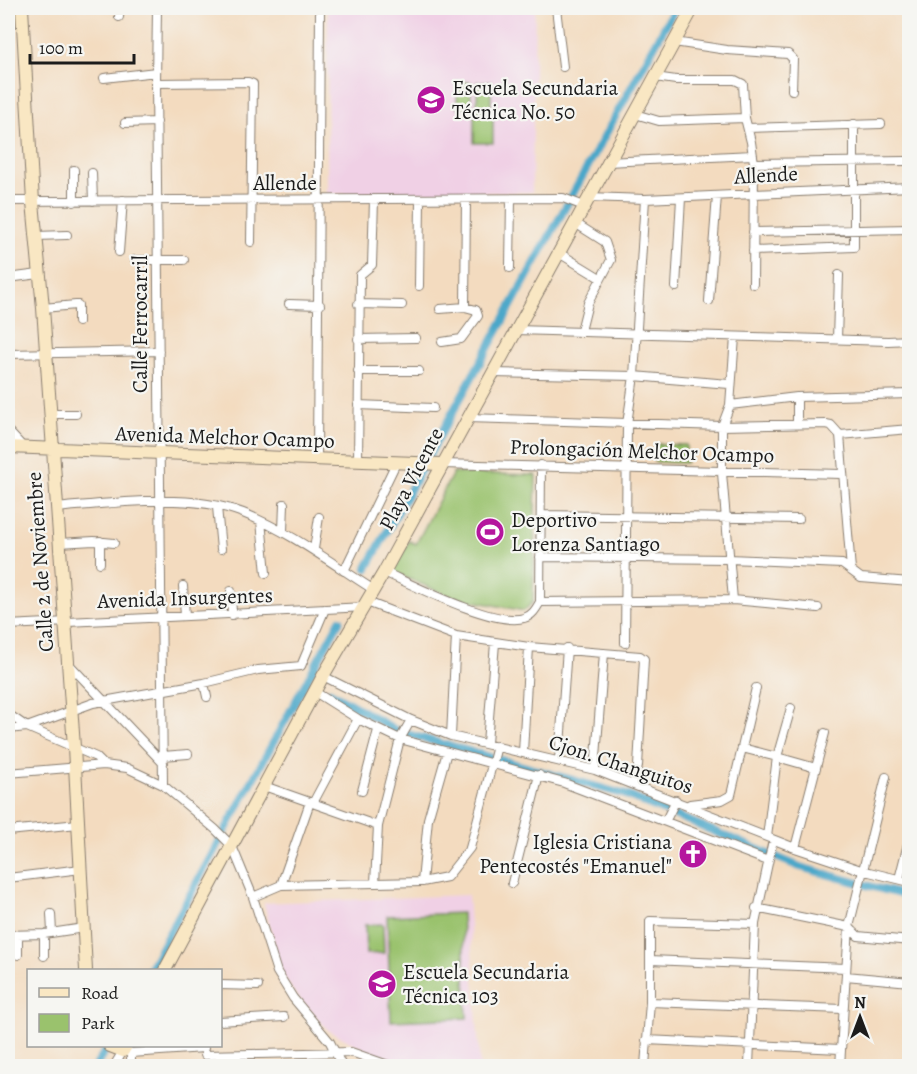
<svg xmlns="http://www.w3.org/2000/svg" width="917" height="1074" viewBox="0 0 917 1074" font-family="Alegreya,serif">
<style>
.built{fill:#f0d0e5}
.green{fill:#9ac26d;stroke:#5b6f44;stroke-width:1.5}
.lines{fill:none;stroke-linecap:round;stroke-linejoin:round}
.canal{stroke:#4ba7c9;stroke-width:8}
.street-casing{stroke:#887c6e;stroke-width:10}
.secondary-casing{stroke:#887c6e;stroke-width:14}
.street{stroke:#fff;stroke-width:8}
.secondary{stroke:#f9e7c3;stroke-width:12}
.labels{text-anchor:middle;stroke-width:4.5;stroke-linejoin:round;paint-order:stroke}
.poi-label{font-size:21px;fill:#1c1c1c;stroke:#f6f6f2;text-anchor:start}
.street-label{font-size:21px;fill:#1c1c1c;stroke:#f6f6f2}
</style>
<rect width="100%" height="100%" fill="#f6f6f2"/>
<filter id="ink" filterUnits="userSpaceOnUse"><feTurbulence type="fractalNoise" baseFrequency=".0167" numOctaves="2"/><feDisplacementMap in="SourceGraphic" scale="12" xChannelSelector="R" yChannelSelector="G"/><feConvolveMatrix kernelMatrix="1 2 1 2 8 2 1 2 1" color-interpolation-filters="sRGB"/></filter>
<filter id="wash" filterUnits="userSpaceOnUse"><feTurbulence type="fractalNoise" baseFrequency=".008" numOctaves="4" result="noise"/><feDisplacementMap in="SourceGraphic" scale="24" xChannelSelector="R" yChannelSelector="G"/><feGaussianBlur stdDeviation="1.35" result="paint"/><feColorMatrix in="noise" values="0 0 0 0 0 0 0 0 0 0 0 0 0 0 0 0 0 1.4 0 .05"/><feComposite in="paint" operator="in"/></filter>
<g filter="url(#wash)">
<rect width="100%" height="100%" fill="#f3dbbf"/>
<path class="built" d="M328,8H535L532,192L327,194Z
M468,895L480,1066H409L369,1052L328,1030L296,995L282,974L264,903Z"/>
<path class="green" d="M457,82H471V108H457Z
M477,82H491V108H477Z
M474,110H493V143H474Z
M655,444L686,445V463L654,462Z
M453,473L536,475L533,602L524,611L452,597L392,572L409,541L416,544Z
M462,913L467,1018L391,1021L387,916Z
M383,924L384,953L366,954L365,925Z"/>
<g class="lines">
<path class="canal" d="M367,568L675,8
M330,692L397,731L626,795L800,867L910,897
M149,970L340,620
M96,1066L108,1046"/>
</g>
</g>
<g filter="url(#ink)">
<g class="lines">
<g class="street-casing">
<path id="street" d="M157,8L156,83L163,785
M556,8L563,67
M119,17L120,8
M674,42L727,50L788,54L793,59L792,90
M655,77L676,80H735L743,84L745,118L751,142L754,163L753,284
M104,78L156,72
M156,83L248,82L253,84L251,242
M635,114L659,121L745,118
M125,123L157,122
M748,128L881,124
M607,162L753,155
M754,163L905,161
M74,170V202
M92,173L93,201
M589,197L645,199L910,187
M8,201L563,198L584,206
M575,223L605,242L611,260L588,303L581,331
M753,232L910,229
M36,236L67,235
M753,251L854,247V124
M119,252L123,200
M559,253L600,278
M135,260H184
M510,268L511,199
M8,278L39,274
M419,286L420,200
M676,287L681,198
M709,301L717,196
M289,304L320,305
M358,304L402,305
M465,307L466,199
M43,308L76,305H78V322
M440,309L465,307L476,310L478,316L461,339L442,342
M516,330L888,341L910,340
M358,339L416,338
M837,339L839,275
M8,354L159,351
M358,371H419
M492,373L634,376L729,384
M797,397V424
M358,405L433,408
M730,405L797,397L910,394
M50,414H76
M467,418L722,426L826,424L831,425L840,435L910,429
M8,431L23,447
M840,435L851,570
M317,460L320,8
M358,461L360,275L372,265L374,200
M441,464L841,474
M217,507L221,549
M56,508C112,503 190,492 243,513C291,532 331,563 374,590
M541,515L799,519
M261,521L266,573
M283,531L284,504
M100,541V563
M59,543L94,541L114,543
M314,549L319,517
M540,557L729,559L842,564L861,578L910,582
M344,571L396,463
M384,572C413,585 495,627 524,618C532,616 536,609 540,602L541,465
M183,586L185,616
M231,591L232,615
M733,600L722,473V426L730,405L735,337
M367,602L456,636L529,647L640,656L644,659L638,766L634,783
M540,602L733,600L818,608
M8,625L365,607
M625,643L627,424L634,376L645,199
M68,663L163,763
M323,676L411,720L451,736L595,770L795,848L861,870L910,882
M204,683L207,697
M315,692L358,719L400,739L564,783L768,861
M791,708L777,757L816,768
M8,714L27,727L96,757L104,765
M8,729L27,727L93,703L204,683L258,670L301,666L325,609
M451,736L456,636
M487,743L495,643
M742,748L777,757L767,837
M523,752L529,647
M163,756L188,754
M559,760L567,648
M595,770L604,653
M8,773L104,765L127,768L163,785L215,829L232,846L253,897L277,972L293,998L330,1042L342,1066
M264,786L378,826
M362,791L378,730
M313,803L358,719
M690,804L722,800L731,795L756,688
M666,820L676,800
M8,831L78,824
M795,848L825,733
M8,878L81,869
M899,879L910,836
M422,882L428,819L447,752
M375,883L378,826L400,739L411,720
M512,883L539,775
M281,885L422,882L447,877L470,848L497,746
M253,897L281,885L310,802
M756,908L849,927L858,936L910,941
M51,914L52,932
M44,934V956
M8,935L44,934L84,928
M18,936V955
M650,960L846,968
M846,976L910,982
M220,985L258,986
M650,1002V921L755,924
M220,1021L284,1017
M646,1040L840,1049
M131,1053L204,1048
M205,1055L351,1052L391,1066
M114,1066L123,1051L131,1053V1066
M645,1066L650,1002L843,1009
M749,1066L755,924L773,840
M840,1066L849,927L886,777"/>
</g>
<g class="secondary-casing">
<path id="secondary" d="M22,8L33,202L43,308L74,747L86,970
M8,447L441,464
M165,970L323,676L384,572L693,8
M110,1046L123,1051L126,1046"/>
</g>
<use href="#street" class="street"/>
<use href="#secondary" class="secondary"/>
</g>
</g>
<defs>
<g id="school-disc" transform="scale(1.5)"><circle r="9.5" fill="#b5179e" stroke="#f6f6f2"/><path d="M0-5L7-2L0 1L-7-2ZM-4 1L0 2.5L4 1V4Q0 6-4 4Z" fill="#fff"/></g>
<g id="stadium-disc" transform="scale(1.5)"><circle r="9.5" fill="#b5179e" stroke="#f6f6f2"/><path d="M0-5a6.5 5 0 1 0 0 10a6.5 5 0 1 0 0-10ZM-3.5-1.8h7v3.6h-7Z" fill="#fff"/></g>
<g id="church-disc" transform="scale(1.5)"><circle r="9.5" fill="#b5179e" stroke="#f6f6f2"/><path d="M-1.2-6h2.4v3.5h3.3v2.4h-3.3V6h-2.4V-.1h-3.3v-2.4h3.3Z" fill="#fff"/></g>
</defs>
<g fill-rule="evenodd">
<use href="#school-disc" x="431" y="100"/>
<use href="#stadium-disc" x="490" y="532"/>
<use href="#church-disc" x="693" y="854"/>
<use href="#school-disc" x="382" y="984"/>
</g>
<g class="labels">
<g class="poi-label">
<text x="452" y="95">Escuela Secundaria<tspan x="452" dy="24">Técnica No. 50</tspan></text>
<text x="511" y="527">Deportivo<tspan x="511" dy="24">Lorenza Santiago</tspan></text>
<text x="672" y="849" text-anchor="end">Iglesia Cristiana<tspan x="672" dy="24">Pentecostés "Emanuel"</tspan></text>
<text x="403" y="979">Escuela Secundaria<tspan x="403" dy="24">Técnica 103</tspan></text>
</g>
<g class="street-label">
<text transform="translate(766 175) rotate(-3)" y="7">Allende</text>
<text x="285" y="190">Allende</text>
<text transform="translate(140 324) rotate(-90)" y="7">Calle Ferrocarril</text>
<text transform="translate(225 437) rotate(2)" y="7">Avenida Melchor Ocampo</text>
<text transform="translate(642 451) rotate(2)" y="7">Prolongación Melchor Ocampo</text>
<text transform="translate(411 479) rotate(-62)" y="7">Playa Vicente</text>
<text transform="translate(40 562) rotate(-94)" y="7">Calle 2 de Noviembre</text>
<text transform="translate(185 598) rotate(-2)" y="7">Avenida Insurgentes</text>
<text transform="translate(621 764) rotate(18)" y="7">Cjon. Changuitos</text>
</g>
</g>
<rect width="917" height="1074" fill="none" stroke="#f6f6f2" stroke-width="30"/>
<rect x="27" y="969" width="195" height="78" fill="#f6f6f2" stroke="#9f9f9c" stroke-width="1.5"/>
<rect x="39" y="988" width="30" height="9" fill="#f9e7c3" stroke="#9f9f9c" stroke-width="1.5"/>
<text x="81" y="999" font-size="18" fill="#1c1c1c">Road</text>
<rect x="39" y="1014" width="30" height="18" fill="#9ac26d" stroke="#9f9f9c" stroke-width="1.5"/>
<text x="81" y="1029" font-size="18" fill="#1c1c1c">Park</text>
<g transform="translate(860 1017)" stroke="#f6f6f2" stroke-width="4.5" paint-order="stroke">
<path d="M0-4.5L10 22L0 15L-10 22Z" fill="#1c1c1c"/>
<text y="-9" font-size="16" font-weight="bold" text-anchor="middle" fill="#1c1c1c">N</text>
</g>
<path d="M30 54v9h104v-9" fill="none" stroke="#1c1c1c" stroke-width="3"/>
<text x="39" y="54" font-size="18" fill="#1c1c1c" stroke="#f6f6f2" stroke-width="4.5" paint-order="stroke">100 m</text>
</svg>
